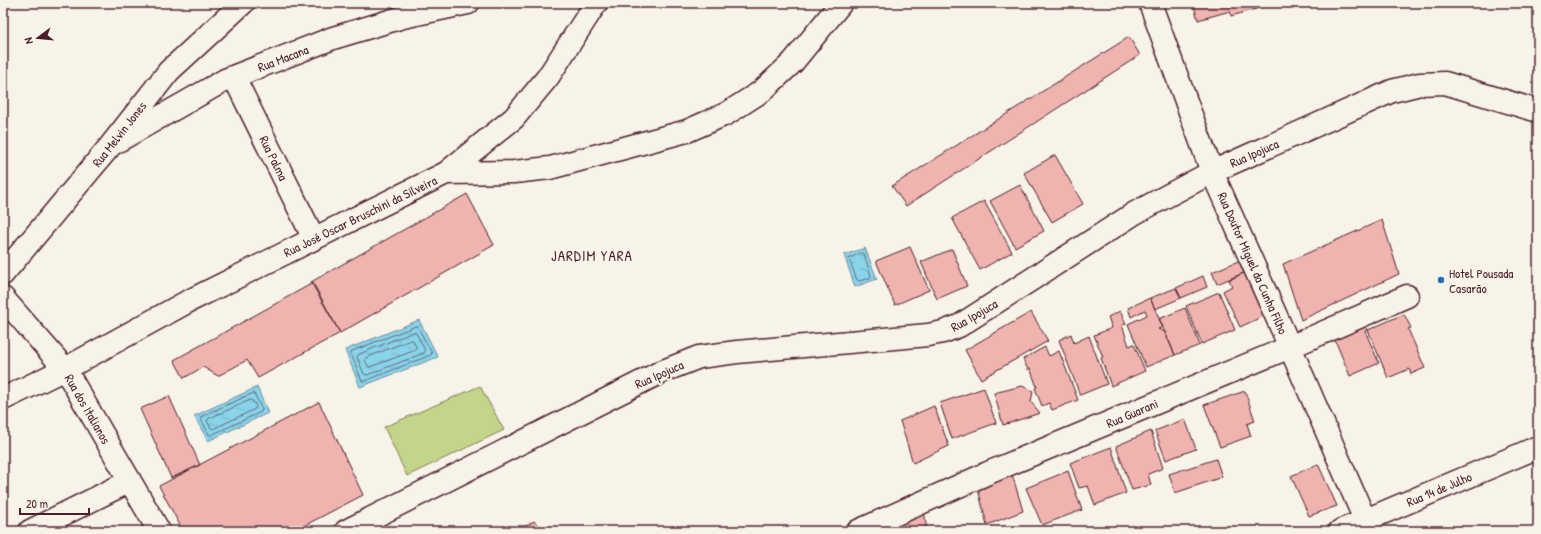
<svg xmlns="http://www.w3.org/2000/svg" width="1541" height="534" viewBox="0 0 1541 534" font-family="'Patrick Hand',sans-serif">
<style>
.pitch{fill:#c3d589;stroke:#867a5a}
.water{fill:url(#water-ripples);stroke:#708c9e}
.lines{fill:none;stroke-linecap:round;stroke-linejoin:round}
.shore{stroke:#636777;stroke-width:1}
.building{fill:#f0b4b0;stroke:#4a1f2b}
.minor-casing{stroke:#4a1f2b;stroke-width:25}
.minor{stroke:#f7f3e8;stroke-width:22}
.poi-dot{fill:#1f6fb2;stroke:#f7f3e8;stroke-width:1.5}
.labels{text-anchor:middle;stroke-width:4;stroke-linejoin:round;paint-order:stroke}
.street-label{font-size:13px;fill:#4a1f2b;stroke:#f7f3e8}
.poi-label{font-size:13px;fill:#4a1f2b;stroke:#f7f3e8;text-anchor:start}
.quarter-label{font-size:15px;letter-spacing:1px;fill:#4a1f2b;stroke:#f7f3e8}
</style>
<defs>
<pattern id="water-ripples" width="26" height="14" patternUnits="userSpaceOnUse"><rect width="26" height="14" fill="#89d4ea"/><path d="M2 4q2-2 4 0t4 0M15 11q2-2 4 0t4 0" fill="none" stroke="#78b6c9"/></pattern>
</defs>
<rect width="100%" height="100%" fill="#f7f3e8"/>
<filter id="ink" filterUnits="userSpaceOnUse"><feTurbulence type="fractalNoise" baseFrequency=".025" numOctaves="2"/><feDisplacementMap in="SourceGraphic" scale="8" xChannelSelector="R" yChannelSelector="G"/><feConvolveMatrix kernelMatrix="1 2 1 2 8 2 1 2 1" color-interpolation-filters="sRGB"/></filter>
<g filter="url(#ink)">
<path class="pitch" d="M480,386L504,430L407,476L384,427Z"/>
<path class="water" d="M865,248L877,279L855,287L844,255Z
M419,320L438,357L360,387L345,350Z
M257,387L268,413L208,441L194,416Z"/>
<g class="lines">
<path class="shore" d="M861,253L864,254L871,276L870,278L859,281L857,280L849,259Z
M417,326L432,353L431,355L364,381H362L351,354V352Z
M414,332L416,333L425,350L424,353L367,375L364,374L357,357L358,355Z
M411,340H413L416,347V350L370,367L368,366L365,360L366,358Z
M254,393L262,410L261,412L211,435H209L201,419V417Z
M251,400L253,401L256,407L255,409L213,429L211,428L207,421L208,419Z"/>
</g>
<path class="building" d="M1193,3H1270V5L1231,16L1230,11L1198,20Z
M1129,37L1140,55L906,206L892,186Z
M1055,155L1083,204L1052,222L1024,173Z
M1020,185L1044,231L1015,247L990,201Z
M467,194L494,245L340,333L311,282Z
M984,201L1012,252L980,270L952,218Z
M1382,220L1399,274L1301,320L1283,264Z
M910,247L929,290L895,305L876,261Z
M952,249L967,286L937,299L921,262Z
M1248,257L1253,269L1217,284L1212,272Z
M1248,271L1268,314L1240,327L1223,291L1232,286L1229,280Z
M1203,276L1207,287L1181,298L1176,288Z
M313,283L340,333L258,378L247,360L218,376L203,367L184,378L174,360Z
M1176,288L1181,298L1155,309L1150,298Z
M1219,292L1235,330L1202,344L1186,306Z
M1150,298L1163,327L1158,329L1165,332L1175,355L1146,367L1128,324L1147,315L1145,310L1131,317L1128,308Z
M1185,308L1200,345L1175,355L1159,319Z
M1120,311L1126,324L1122,325L1129,346L1134,344L1145,371L1111,386L1101,358L1103,357L1094,335L1112,328L1108,317Z
M1031,312L1048,341L981,379L965,350Z
M1404,314L1411,328L1408,329L1425,368L1411,374L1409,369L1388,378L1368,330Z
M1365,325L1368,330L1365,331L1379,363L1350,376L1335,340L1341,338L1340,335Z
M1071,334L1074,343L1089,336L1107,384L1080,395L1059,340Z
M1045,347L1049,356L1059,351L1078,400L1052,410L1049,403L1042,406L1035,388L1037,387L1030,368L1028,370L1023,359Z
M1022,386L1033,391L1031,402L1040,413L1003,425L994,393Z
M984,388L996,423L952,439L940,403Z
M1245,391L1255,421L1247,424L1251,436L1220,447L1204,405Z
M169,396L200,465L171,478L140,409Z
M319,402L363,495L294,531H183L159,486Z
M934,406L949,446L913,463L900,421Z
M1185,419L1196,449L1166,460L1155,431Z
M1151,431L1163,468L1148,474L1151,485L1132,490L1116,446Z
M1111,447L1126,493L1095,505L1088,486L1079,488L1070,463Z
M1216,459L1222,477L1175,493L1169,474Z
M1318,464L1337,506L1309,516L1291,476Z
M1010,467L1023,511L987,525L976,481Z
M1068,471L1082,510L1042,525L1026,488Z
M924,510L927,531H893L892,523Z
M534,521L544,531H518Z"/>
<g class="lines">
<g class="minor-casing">
<path id="minor" d="M1150,3L1212,172L1290,347L1365,520
M234,77L314,239
M111,145L225,80L333,38L403,17L468,3
M446,173L514,118L548,77L596,3
M3,274L111,145L169,71L243,3
M3,298L65,369L159,531
M3,399L65,369L187,302L446,173L514,172L550,168L687,131L726,114L762,91L793,62L841,3
M30,531L130,481
M346,531L661,372L699,357L737,352L928,335L943,332L959,326L1135,213L1212,172L1392,91L1420,84L1445,83L1538,111
M858,531L988,473L1290,347L1407,296
M1340,531L1538,447"/>
</g>
<use href="#minor" class="minor"/>
</g>
</g>
<circle class="poi-dot" cx="1441" cy="280" r="4"/>
<g class="labels">
<g class="street-label">
<text transform="translate(283 58) rotate(-21)" y="5">Rua Macana</text>
<text transform="translate(119 134) rotate(-52)" y="5">Rua Melvin Jones</text>
<text transform="translate(1254 153) rotate(-24)" y="5">Rua Ipojuca</text>
<text transform="translate(274 158) rotate(64)" y="5">Rua Palma</text>
<text transform="translate(360 216) rotate(-26)" y="5">Rua José Oscar Bruschini da Silveira</text>
<text transform="translate(1253 263) rotate(66)" y="5">Rua Doutor Miguel da Cunha Filho</text>
<text transform="translate(974 315) rotate(-30)" y="5">Rua Ipojuca</text>
<text transform="translate(659 374) rotate(-24)" y="5">Rua Ipojuca</text>
<text transform="translate(88 409) rotate(60)" y="5">Rua dos Italianos</text>
<text transform="translate(1132 413) rotate(-23)" y="5">Rua Guarani</text>
<text transform="translate(1439 489) rotate(-23)" y="5">Rua 14 de Julho</text>
</g>
<g class="poi-label">
<text x="1449" y="278">Hotel Pousada<tspan x="1449" dy="15">Casarão</tspan></text>
</g>
<g class="quarter-label">
<text x="592" y="261">JARDIM YARA</text>
</g>
</g>
<rect width="1541" height="534" fill="none" stroke="#f7f3e8" stroke-width="16"/>
<rect x="8" y="8" width="1525" height="518" fill="none" stroke="#4a1f2b" stroke-width="1.5" filter="url(#ink)"/>
<g transform="translate(38 38) rotate(254)" stroke="#f7f3e8" stroke-width="3" paint-order="stroke">
<path d="M0-3L7 15L0 10L-7 15Z" fill="#4a1f2b"/>
<text y="-6" font-size="11" font-weight="bold" text-anchor="middle" fill="#4a1f2b">N</text>
</g>
<path d="M20 508v6h69v-6" fill="none" stroke="#4a1f2b" stroke-width="2"/>
<text x="26" y="508" font-size="12" fill="#4a1f2b" stroke="#f7f3e8" stroke-width="3" paint-order="stroke">20 m</text>
</svg>
